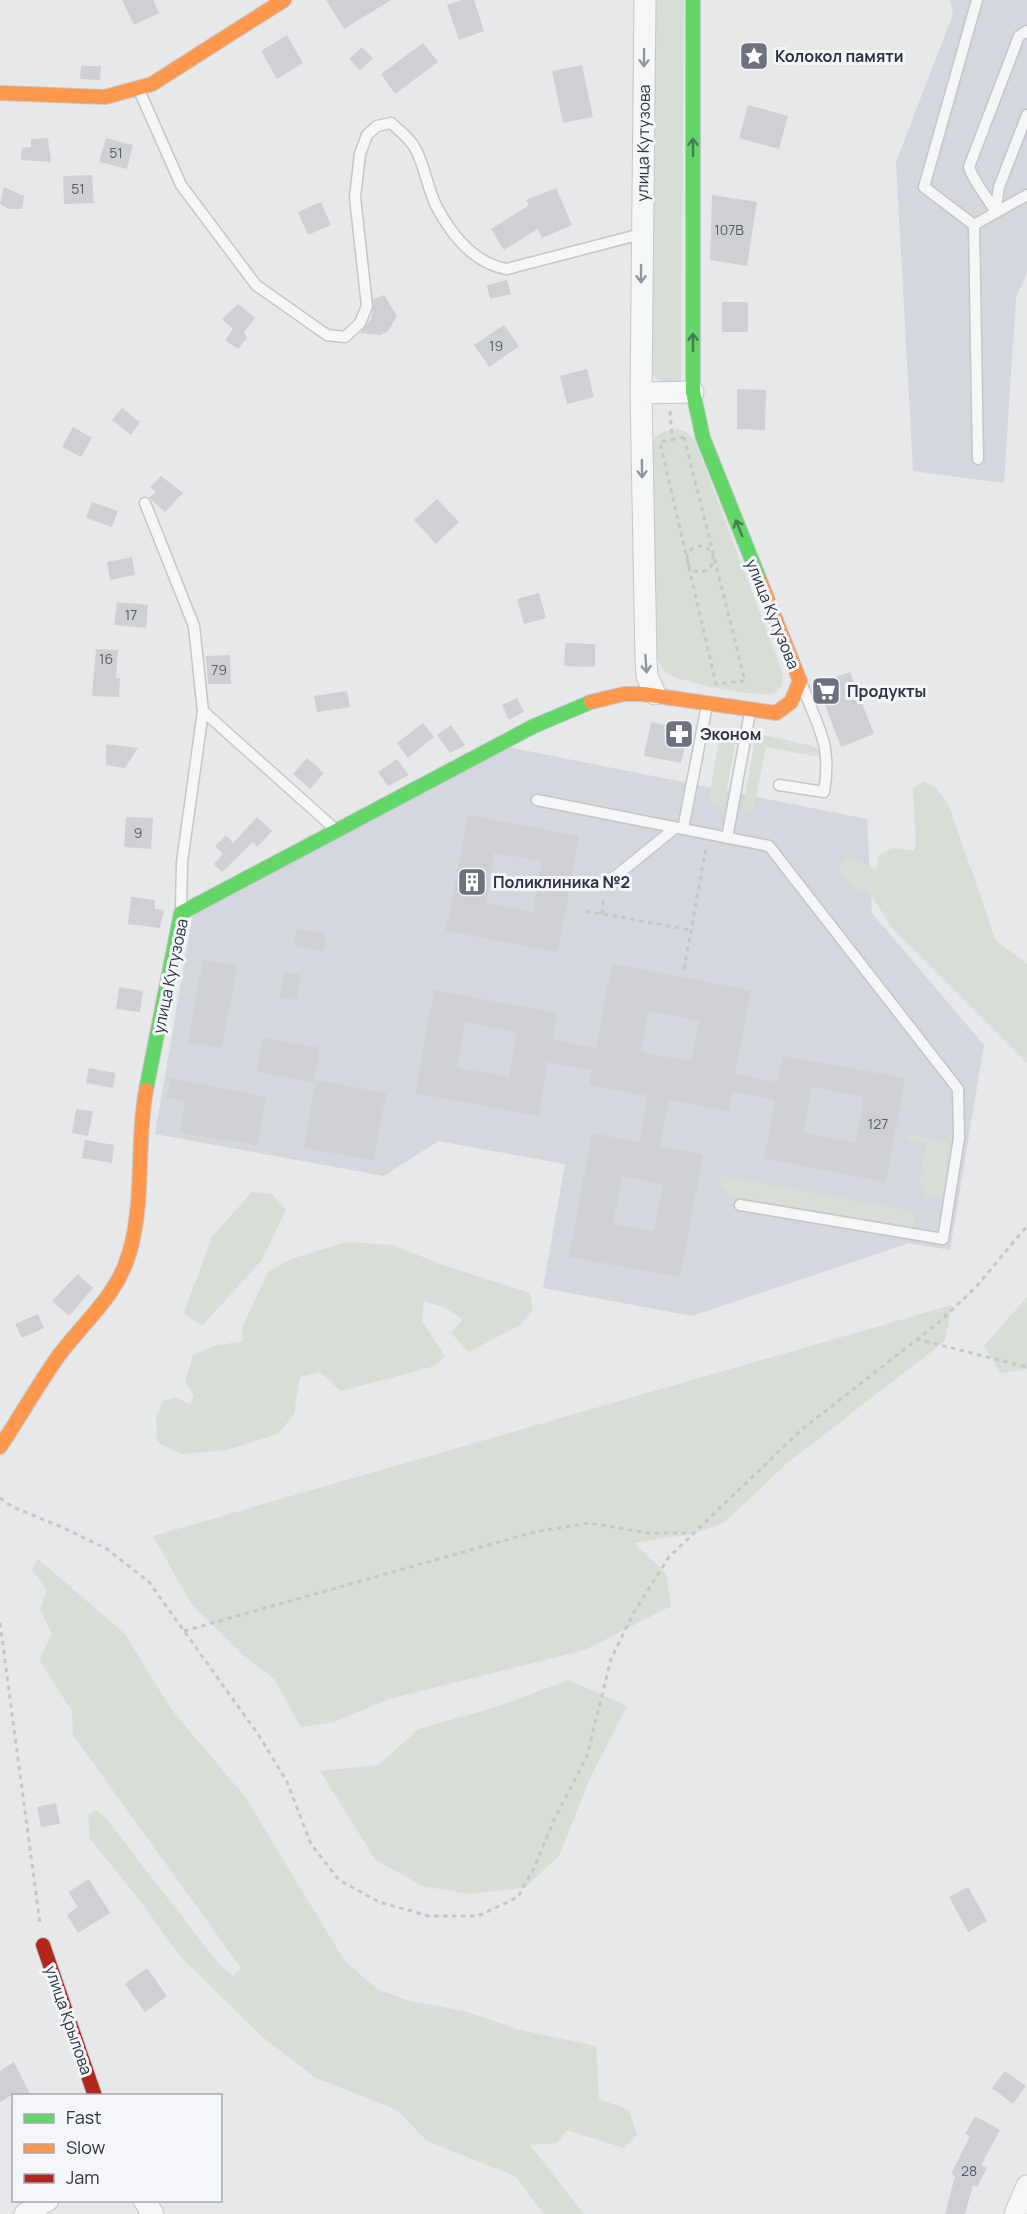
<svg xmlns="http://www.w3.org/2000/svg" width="1027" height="2214" viewBox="0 0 1027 2214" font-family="Manrope,sans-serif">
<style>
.built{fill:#d4d7dd}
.green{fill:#d6ded6}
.building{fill:#ced0d3;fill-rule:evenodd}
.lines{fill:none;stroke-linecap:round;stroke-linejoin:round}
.lane-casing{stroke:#c4c6c8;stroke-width:13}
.street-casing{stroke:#c4c6c8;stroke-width:23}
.fast-casing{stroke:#c4c6c8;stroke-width:16}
.slow-casing{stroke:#c4c6c8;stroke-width:16}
.jam-casing{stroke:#c4c6c8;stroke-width:16}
.path{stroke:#c5c6ca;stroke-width:3;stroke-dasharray:4.5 4.5;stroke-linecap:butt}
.lane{stroke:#f5f6f7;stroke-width:10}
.street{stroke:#f5f6f7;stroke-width:21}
.fast{stroke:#63d668;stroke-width:14}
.slow{stroke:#ff974d;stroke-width:14}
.jam{stroke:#b3261e;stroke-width:14}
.oneway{stroke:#90959e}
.oneway2{stroke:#447d55}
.labels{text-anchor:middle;stroke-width:6;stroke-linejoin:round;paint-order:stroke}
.number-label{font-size:14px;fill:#545c69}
.poi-label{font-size:16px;font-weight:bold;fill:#2b3445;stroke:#f4f6f9;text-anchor:start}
.street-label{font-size:16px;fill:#2b3445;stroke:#f4f6f9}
</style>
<rect width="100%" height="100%" fill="#e6e8ea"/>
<path class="built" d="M950,0H1027V274L1016,297L1004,483L913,471L896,162L953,14Z
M508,747L867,819L872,913L984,1045L950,1250L909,1243L692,1316L543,1288L565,1164L438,1141L384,1176L155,1134L193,912Z"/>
<path class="green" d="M652,0H684L681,380C669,383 660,384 652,374Z
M677,429L686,432L695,441L782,671C783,678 783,687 776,692C766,700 680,682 668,674C662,670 659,662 657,655L651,444C658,433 664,431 677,429Z
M763,735L809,745L819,750L820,757L766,747L754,807L751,811L743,809L755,740Z
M724,736L731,737L735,742L725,802L721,807L712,805L709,799L719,740Z
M923,781L937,789L949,806L996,941L1027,964V1063L891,927L870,893L852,887L838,872L839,866L847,858L857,860L876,870L879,855L892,848L914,851L916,844L913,789Z
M908,1134L949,1143L944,1191L938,1198L926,1196L919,1184L926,1144L907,1141Z
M723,1176L911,1211L915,1214L913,1227H908L729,1195L719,1183Z
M252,1192L272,1194L286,1210L261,1261L202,1326L184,1313L212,1237Z
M347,1242L393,1245L440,1264L530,1293L533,1309L520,1325L469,1352L451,1333L463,1319L443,1307L424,1301L422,1321L445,1356L435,1366L341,1391L320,1372L300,1377L294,1414L278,1434L227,1450L181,1454L157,1442L156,1416L164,1400L176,1397L190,1405L194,1395L185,1382L193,1355L214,1346L243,1341L242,1328L268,1272L291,1259Z
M1027,1297V1369L1001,1373L984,1346Z
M952,1305L945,1341L786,1464L724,1523L692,1534L634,1543L666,1573L671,1606L585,1650L389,1699L334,1722L301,1727L274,1679L243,1655L192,1605L153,1536Z
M38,1559L125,1634L171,1709L246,1798L344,1960L377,1989L409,2001L464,2011L520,2030L596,2046L599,2099L629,2110L637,2135L624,2148L567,2130L557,2143L530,2145L584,2214H544L515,2176L427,2141L397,2110L316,2078L260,2035L180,1956L138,1898L90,1839L88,1815L95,1810L104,1816L218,1963L233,1976L241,1968L73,1735L72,1711L39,1660L52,1634L40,1609L47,1591L32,1569Z
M569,1680L627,1706L590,1778L559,1856L524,1888L469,1894L422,1886L375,1859L320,1771L378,1765L419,1729L496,1707Z"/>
<path class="building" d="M122,0H153L159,13L134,25Z
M326,0H391L344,29Z
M462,0H474L484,31L459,40L447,5Z
M287,35L303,63L277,79L261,51Z
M423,43L438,62L395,94L381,74Z
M362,47L373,58L360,70L349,59Z
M582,65L593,117L563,123L552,71Z
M81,66H101L100,80L80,79Z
M748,105L788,116L779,149L739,138Z
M48,138L51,162L21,160L22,148L31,147V139Z
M106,138L133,145L127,169L99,162Z
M92,175L94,203L64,204L63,176Z
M4,187L24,196L22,209H9L0,204Z
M556,188L572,225L542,238L538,229L504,250L491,229L529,205L526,200Z
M712,195L757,202L747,266L710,260Z
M321,202L331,225L308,235L298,212Z
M507,280L511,294L490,299L487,285Z
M384,295L397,316L388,331L381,335L360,333L371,319L374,299Z
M722,302H748V332H722Z
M238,304L255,318L244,332L247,338L238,349L225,340L233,329L222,319Z
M504,325L519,346L489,367L474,345Z
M587,369L594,397L567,404L560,376Z
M737,389L766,390L765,430L737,429Z
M122,408L140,422L131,435L112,420Z
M73,427L92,438L81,457L62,447Z
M161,476L183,493L165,512L149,497L156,492L150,487Z
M437,499L459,522L436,544L414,520Z
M92,502L118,511L112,527L86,518Z
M132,557L135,575L110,580L107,562Z
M539,593L546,618L524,624L517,599Z
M117,602L148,605L146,628L114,625Z
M565,643L595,644V667L564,666Z
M96,649L118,650L116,678H120L119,697L92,696Z
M230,655L231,684H208L206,656Z
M850,672L874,734L841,747L817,684Z
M347,691L350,707L317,712L314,696Z
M517,698L524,712L509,720L502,705Z
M651,722L688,730L681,763L644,756Z
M423,723L434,737L408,758L397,743Z
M451,725L465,745L450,753L437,735Z
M106,744L138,748L125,768L106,765Z
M307,758L324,773L310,789L293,774Z
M397,759L409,775L388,786L378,772Z
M468,815L579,836L558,952L446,931ZM494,853L542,861L533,912L486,903Z
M126,817L153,818L151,849L124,847Z
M257,817L272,831L257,847L253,842L222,872L214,864L223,854L215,846L226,835L233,843Z
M131,897L155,900V909L164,910L160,928L128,924Z
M296,929L326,934L324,951L294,946Z
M203,960L237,966L222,1048L188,1042Z
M612,964L751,990L735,1074L778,1082L783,1056L905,1078L886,1182L764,1158L775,1100L732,1092L728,1111L669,1100L660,1146L703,1154L680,1277L569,1257L592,1133L639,1142L648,1096L589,1085L592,1070L548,1062L538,1116L415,1093L434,990L557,1013L552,1040L596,1048ZM648,1011L699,1021L691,1061L641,1052ZM465,1022L517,1032L509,1077L457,1068ZM812,1087L864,1097L856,1143L804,1133ZM622,1176L663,1184L654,1231L613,1224Z
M284,972L301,975L296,1000L279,997Z
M119,987L143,991L140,1012L116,1009Z
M263,1038L320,1048L314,1082L257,1072Z
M89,1068L115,1073L113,1088L86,1083Z
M170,1078L266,1097L258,1145L180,1133L185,1101L167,1098Z
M316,1080L386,1093L374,1160L304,1148Z
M76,1109L93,1111L88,1136L72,1133Z
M85,1140L114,1145L112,1163L82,1158Z
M78,1274L93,1288L69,1316L52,1301Z
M38,1314L44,1328L22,1338L15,1324Z
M56,1803L60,1824L41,1827L37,1807Z
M89,1879L110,1913L78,1933L67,1915L78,1907L68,1892Z
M968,1887L987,1921L968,1932L949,1897Z
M147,1968L167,1996L145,2012L125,1984Z
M14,2062L31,2096H10L0,2102V2071Z
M1005,2071L1026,2086L1013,2104L992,2088Z
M975,2116L1000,2130L981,2165L987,2168L977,2187L973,2185L965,2214H945L955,2176L951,2174L970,2136L965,2134Z"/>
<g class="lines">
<g class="lane-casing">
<path id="lane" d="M977,0L924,187L974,225L978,459
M139,90L181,185L256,285L327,335L345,337L360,323L367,306L355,197L360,154L367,135L377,126L391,123C400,131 411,139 416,150C426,169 428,193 439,211C454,238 476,264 507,269L641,234
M995,211C987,196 974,183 969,167L1019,36L1027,31
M995,213L999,187L1027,115
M974,225L1027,195
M145,503L194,626L203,711L335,829
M779,785L824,792C832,745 819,730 803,687
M537,800L769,846L958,1089L959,1138L943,1239L740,1205
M683,829L707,705
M727,838L750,712
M606,884L675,828
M181,909L182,862L203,711"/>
</g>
<g class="street-casing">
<path id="street" d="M645,0L641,393L646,659L647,676L655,694
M641,393L693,392
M144,2200L153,2214
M25,2214L48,2200
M1015,2214L1027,2186"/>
</g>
<g class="fast-casing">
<path id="fast" d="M693,0V392L703,438L761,583
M146,1090L181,913L534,726L591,702"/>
</g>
<g class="slow-casing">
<path id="slow" d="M0,93L105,97L152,84L284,0
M591,702L624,694H643L776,713L791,702L800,681L761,583
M0,1447C19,1418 37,1387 57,1358C83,1322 116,1298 129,1254C145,1201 136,1144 146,1090"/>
</g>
<g class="jam-casing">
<path id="jam" d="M43,1945L95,2096"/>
</g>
<path class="path" d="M670,411L672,439
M684,437L745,681L716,684L660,442Z
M687 559a13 13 0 1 1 26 0a13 13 0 1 1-26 0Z
M586,911L691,930
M602,914L604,898
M684,969L706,848
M916,1339L1027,1367
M0,1498L13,1507L64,1528L107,1549L149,1582L260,1737L287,1782L311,1844L339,1880L379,1902L429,1916H478L518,1897L534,1868L554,1820L587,1756L611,1659L634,1612L669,1557L800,1431L938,1323L976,1287L1027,1226
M0,1623L40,1924
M184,1631L534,1532L589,1523L648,1533H691"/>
<use href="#lane" class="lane"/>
<use href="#street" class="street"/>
<use href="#fast" class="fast"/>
<use href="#slow" class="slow"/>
<use href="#jam" class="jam"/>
</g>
<defs><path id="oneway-shaft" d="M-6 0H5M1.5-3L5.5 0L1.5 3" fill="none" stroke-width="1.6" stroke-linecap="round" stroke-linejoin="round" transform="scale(1.5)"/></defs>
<g class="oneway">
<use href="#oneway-shaft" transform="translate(644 58) rotate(91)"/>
<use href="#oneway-shaft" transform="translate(641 274) rotate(90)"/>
<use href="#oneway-shaft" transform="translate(642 469) rotate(89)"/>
<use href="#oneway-shaft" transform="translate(646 664) rotate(86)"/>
</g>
<g class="oneway2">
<use href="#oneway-shaft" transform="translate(693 147) rotate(-90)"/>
<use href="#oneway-shaft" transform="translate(693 342) rotate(-90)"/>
<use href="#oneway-shaft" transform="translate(739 528) rotate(-112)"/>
</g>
<defs>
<g id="sight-square" transform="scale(1.5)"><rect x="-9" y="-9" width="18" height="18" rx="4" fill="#6c737f" stroke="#f4f6f9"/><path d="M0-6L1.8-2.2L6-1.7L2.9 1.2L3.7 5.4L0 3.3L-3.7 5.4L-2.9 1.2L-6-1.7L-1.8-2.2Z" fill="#fff"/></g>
<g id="supermarket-square" transform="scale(1.5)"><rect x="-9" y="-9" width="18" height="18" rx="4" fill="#6c737f" stroke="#f4f6f9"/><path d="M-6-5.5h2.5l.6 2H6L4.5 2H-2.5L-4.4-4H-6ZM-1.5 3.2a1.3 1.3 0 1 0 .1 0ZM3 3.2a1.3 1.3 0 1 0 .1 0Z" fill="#fff"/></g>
<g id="pharmacy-square" transform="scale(1.5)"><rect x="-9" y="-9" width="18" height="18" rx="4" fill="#6c737f" stroke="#f4f6f9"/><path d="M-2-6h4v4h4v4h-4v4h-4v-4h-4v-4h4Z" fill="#fff"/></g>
<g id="building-square" transform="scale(1.5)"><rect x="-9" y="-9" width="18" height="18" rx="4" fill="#6c737f" stroke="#f4f6f9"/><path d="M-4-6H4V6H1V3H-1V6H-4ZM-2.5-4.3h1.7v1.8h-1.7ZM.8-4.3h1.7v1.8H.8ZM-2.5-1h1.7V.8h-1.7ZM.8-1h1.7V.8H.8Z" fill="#fff"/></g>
</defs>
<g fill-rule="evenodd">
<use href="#sight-square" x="754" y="56"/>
<use href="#supermarket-square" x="826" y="691"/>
<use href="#pharmacy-square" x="679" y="734"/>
<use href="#building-square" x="472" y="882"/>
</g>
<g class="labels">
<g class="number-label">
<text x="116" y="158">51</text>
<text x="78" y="194">51</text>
<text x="729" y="235">107В</text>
<text x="496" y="351">19</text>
<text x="131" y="620">17</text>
<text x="106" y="664">16</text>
<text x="219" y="675">79</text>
<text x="138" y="838">9</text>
<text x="878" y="1129">127</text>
<text x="969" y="2176">28</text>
</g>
<g class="poi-label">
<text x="775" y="62">Колокол памяти</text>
<text x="847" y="697">Продукты</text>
<text x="700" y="740">Эконом</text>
<text x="493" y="888">Поликлиника №2</text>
</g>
<g class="street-label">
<text transform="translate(643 143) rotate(-89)" y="6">улица Кутузова</text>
<text transform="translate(773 614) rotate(68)" y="6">улица Кутузова</text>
<text transform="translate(170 976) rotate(-78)" y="6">улица Кутузова</text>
<text transform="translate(69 2020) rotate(71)" y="6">улица Крылова</text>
</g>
</g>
<rect x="12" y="2094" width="210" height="108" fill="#f4f6f9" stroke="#a4a8b1" stroke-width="1.5"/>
<rect x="24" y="2114" width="30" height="9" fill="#63d668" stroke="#a4a8b1" stroke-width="1.5"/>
<text x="66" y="2124" font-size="18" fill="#2b3445">Fast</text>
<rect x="24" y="2144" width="30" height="9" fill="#ff974d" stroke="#a4a8b1" stroke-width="1.5"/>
<text x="66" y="2154" font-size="18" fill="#2b3445">Slow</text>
<rect x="24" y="2174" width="30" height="9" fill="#b3261e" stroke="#a4a8b1" stroke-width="1.5"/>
<text x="66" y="2184" font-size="18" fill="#2b3445">Jam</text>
</svg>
